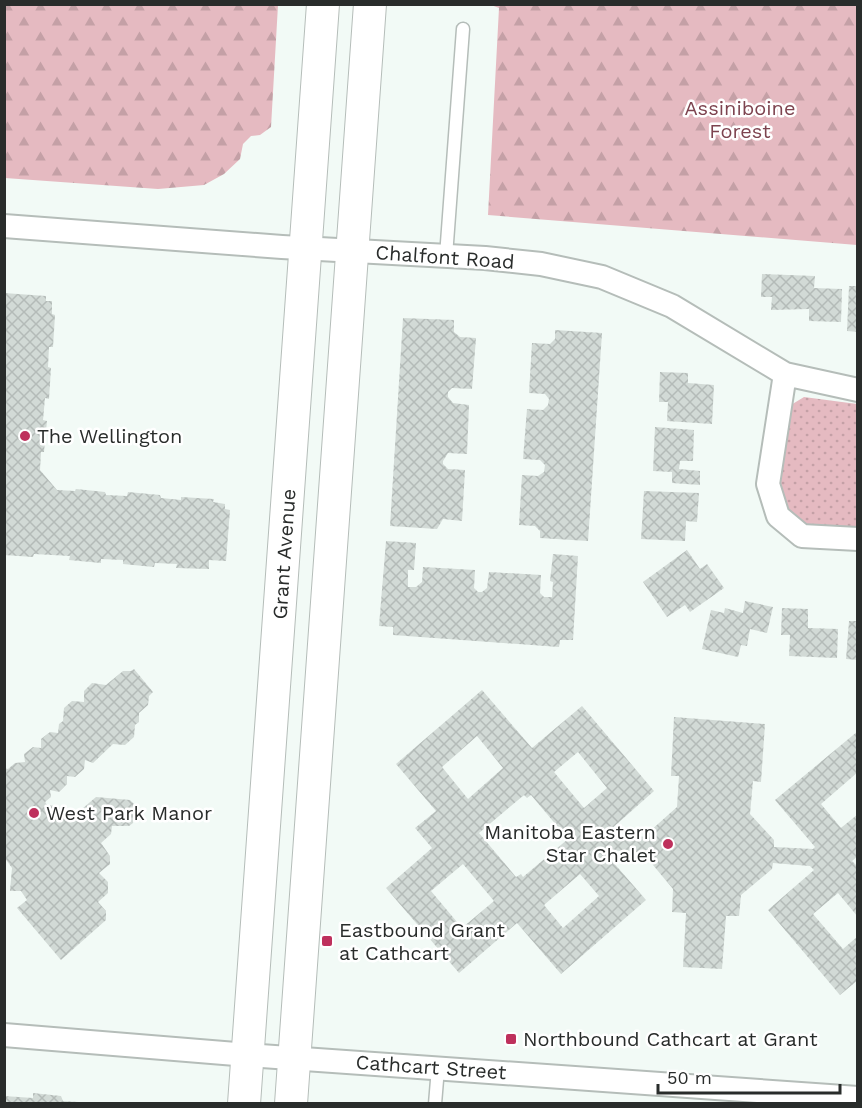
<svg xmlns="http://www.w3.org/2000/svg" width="862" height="1108" viewBox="0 0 862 1108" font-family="'Work Sans',sans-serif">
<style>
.grass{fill:url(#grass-dots)}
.forest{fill:url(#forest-firs)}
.building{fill:url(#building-cross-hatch);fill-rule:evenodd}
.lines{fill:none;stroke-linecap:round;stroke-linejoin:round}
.lane-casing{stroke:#b5bdb9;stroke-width:15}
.street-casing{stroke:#b5bdb9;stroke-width:26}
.secondary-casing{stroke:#b5bdb9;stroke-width:34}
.lane{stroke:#fff;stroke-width:12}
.street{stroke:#fff;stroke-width:22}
.secondary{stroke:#fff;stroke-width:32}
.poi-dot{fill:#be305c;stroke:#fff;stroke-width:2}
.labels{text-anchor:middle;stroke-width:5;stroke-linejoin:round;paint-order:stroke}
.park-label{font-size:20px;fill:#7d434f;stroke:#fff}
.street-label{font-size:20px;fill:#292c2b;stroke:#fff}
.poi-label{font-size:20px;fill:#292c2b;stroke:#fff;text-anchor:start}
</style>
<defs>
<pattern id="grass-dots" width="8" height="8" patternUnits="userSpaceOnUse" patternTransform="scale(1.5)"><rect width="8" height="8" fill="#e5bac1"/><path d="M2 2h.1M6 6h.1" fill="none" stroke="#c4a0a6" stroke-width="1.8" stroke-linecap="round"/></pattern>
<pattern id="forest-firs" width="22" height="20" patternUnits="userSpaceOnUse" patternTransform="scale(1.5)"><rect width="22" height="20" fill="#e5bac1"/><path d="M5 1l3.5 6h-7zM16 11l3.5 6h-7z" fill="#c4a0a6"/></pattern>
<pattern id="building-cross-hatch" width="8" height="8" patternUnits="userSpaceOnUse" patternTransform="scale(1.5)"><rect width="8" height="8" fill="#d2dad6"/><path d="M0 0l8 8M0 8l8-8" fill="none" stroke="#b4bbb8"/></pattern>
</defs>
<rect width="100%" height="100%" fill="#f2faf6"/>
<path class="grass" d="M804,397L857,404V530C843,529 825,530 811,526C764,512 781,443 786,408Z"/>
<path class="forest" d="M4,5H278L271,127L260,135L251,136L243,144L240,159L224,174L204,185L158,189L5,178Z
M491,5H857V245L488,215L499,8Z"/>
<path class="building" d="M762,274L815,276L814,288L842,289L841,322L809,321V309L771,310L772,297H761Z
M849,286H858V332L847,331Z
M4,293L46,296V301H52V314L55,315L53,347H49L48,367L51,368L49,399L45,398L43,420L47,421L44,452H41L40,470L57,490L75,491L76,489L105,492L106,495L127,496L128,492L160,495L161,498L181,500V497L214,499L213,502L225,504V509L230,510L226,561L209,560V569L176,568L177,564L155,563L154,567L123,564V560L101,559V563L69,560L70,556L34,554L33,557L4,555Z
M403,318L454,320V332L460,337L476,338L472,389L452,388L448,392V397L453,403L469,405L467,454L448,453L443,461V464L448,469L465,470L462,521L443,519L437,529L390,526Z
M555,330L602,333L588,541L540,538V531L535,526L519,525L522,475L538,476L544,472L545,465L540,460L523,459L527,409L543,410L548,405L549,399L545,394L529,393L532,343L550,344L555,339Z
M660,372L688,373V383L714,385L712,424L667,421L668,402H659Z
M655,427L694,430L693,461H680L679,469L700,471V485L672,483V472L653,471Z
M644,491L699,493L697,522L686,521L685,541L641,539Z
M386,541L416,543L414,570H408V587H416L422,582L423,567L475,570L474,588L478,592H482L487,588L489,572L541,575L540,593L544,597H552L553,582L550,581L553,554L578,556L573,640H560L559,647L393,635V627L379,626Z
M687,550L700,569L707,564L724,588L690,612L685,605L667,617L643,582Z
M745,601L773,607L767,633L750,629L747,646L741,645L738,657L702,649L711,610L724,613L725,608L743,613Z
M782,608L808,609V628L838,629L837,658L789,656L790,635H781Z
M849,621H858V660L846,659Z
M134,669L153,692L149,696L148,705L139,713V722L135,725L134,737L125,745L113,744L93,763L85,760L84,769L75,777L67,776V784L59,792L50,790L51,797L45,802L47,805L58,806L69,820L96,797L130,800L135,805L133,823L129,826H112L111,834L101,843L110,856V864L99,873L108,882V893L98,902L106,911V920L61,960L17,908L27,900L21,891H10L12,868L4,857V768L8,769L15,763L25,762L24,754L33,747L41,748V739L50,732L58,733L59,724L63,721L64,708L72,701L84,702V691L92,683L106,685L123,671H131Z
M482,690L532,748L582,706L654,791L609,831L613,834L648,837L649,832L677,807L679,776H671L674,717L765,724L761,782L753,781L750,814L774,840V847L813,849L815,847L775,800L858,731V772L821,804L841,828L858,814V856L852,861L858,867V917L838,893L813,914L843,949L858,936V980L840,995L768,910L814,870L810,866L773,863L772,869L741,895L739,916H726L722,969L683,967L686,913L672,912L673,889L648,859V853L610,850L606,854L646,900L561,974L517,923L459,973L386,888L432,848L415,828L436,811L396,764ZM477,736L503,768L468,799L442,767ZM578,752L607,788L584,808L554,772ZM524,795L527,798L531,795L568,839L523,877L521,874L516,877L479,833ZM463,864L494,901L462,928L431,891ZM580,874L599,896L563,928L544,905Z
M33,1093L61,1096L63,1101L79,1102V1104H4V1096L33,1098Z"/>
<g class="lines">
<g class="lane-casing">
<path id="lane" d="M446,256L463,29
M435,1104L438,1068"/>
</g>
<g class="street-casing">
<path id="street" d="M4,226L282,247L485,258L541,264L602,277L672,306L785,374L858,390
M785,374L768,484L778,516L802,536L858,539
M4,1035L248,1055L858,1098"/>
</g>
<g class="secondary-casing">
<path id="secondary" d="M244,1104L323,4
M291,1104L370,4"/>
</g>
<use href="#lane" class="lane"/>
<use href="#street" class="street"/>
<use href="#secondary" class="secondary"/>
</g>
<g class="poi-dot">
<circle cx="25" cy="436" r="6"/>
<circle cx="34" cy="813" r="6"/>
<circle cx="668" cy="844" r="6"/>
<rect x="321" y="935" width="12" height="12" rx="3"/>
<rect x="505" y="1033" width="12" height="12" rx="3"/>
</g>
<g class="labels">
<g class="park-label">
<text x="740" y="115">Assiniboine<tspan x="740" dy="23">Forest</tspan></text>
</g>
<g class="street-label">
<text transform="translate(445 257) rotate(4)" y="7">Chalfont Road</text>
<text transform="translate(284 554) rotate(-86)" y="7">Grant Avenue</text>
<text transform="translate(431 1067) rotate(4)" y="7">Cathcart Street</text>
</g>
<g class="poi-label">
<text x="37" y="443">The Wellington</text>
<text x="46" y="820">West Park Manor</text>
<text x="656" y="839" text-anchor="end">Manitoba Eastern<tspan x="656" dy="23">Star Chalet</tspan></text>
<text x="339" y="937">Eastbound Grant<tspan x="339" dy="23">at Cathcart</tspan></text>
<text x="523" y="1046">Northbound Cathcart at Grant</text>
</g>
</g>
<rect width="862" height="1108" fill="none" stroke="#292c2b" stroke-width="12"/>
<path d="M658 1084v9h182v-9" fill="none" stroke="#292c2b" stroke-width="3"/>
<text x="667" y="1084" font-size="18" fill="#292c2b" stroke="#ffffff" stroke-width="4.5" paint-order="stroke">50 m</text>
</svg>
